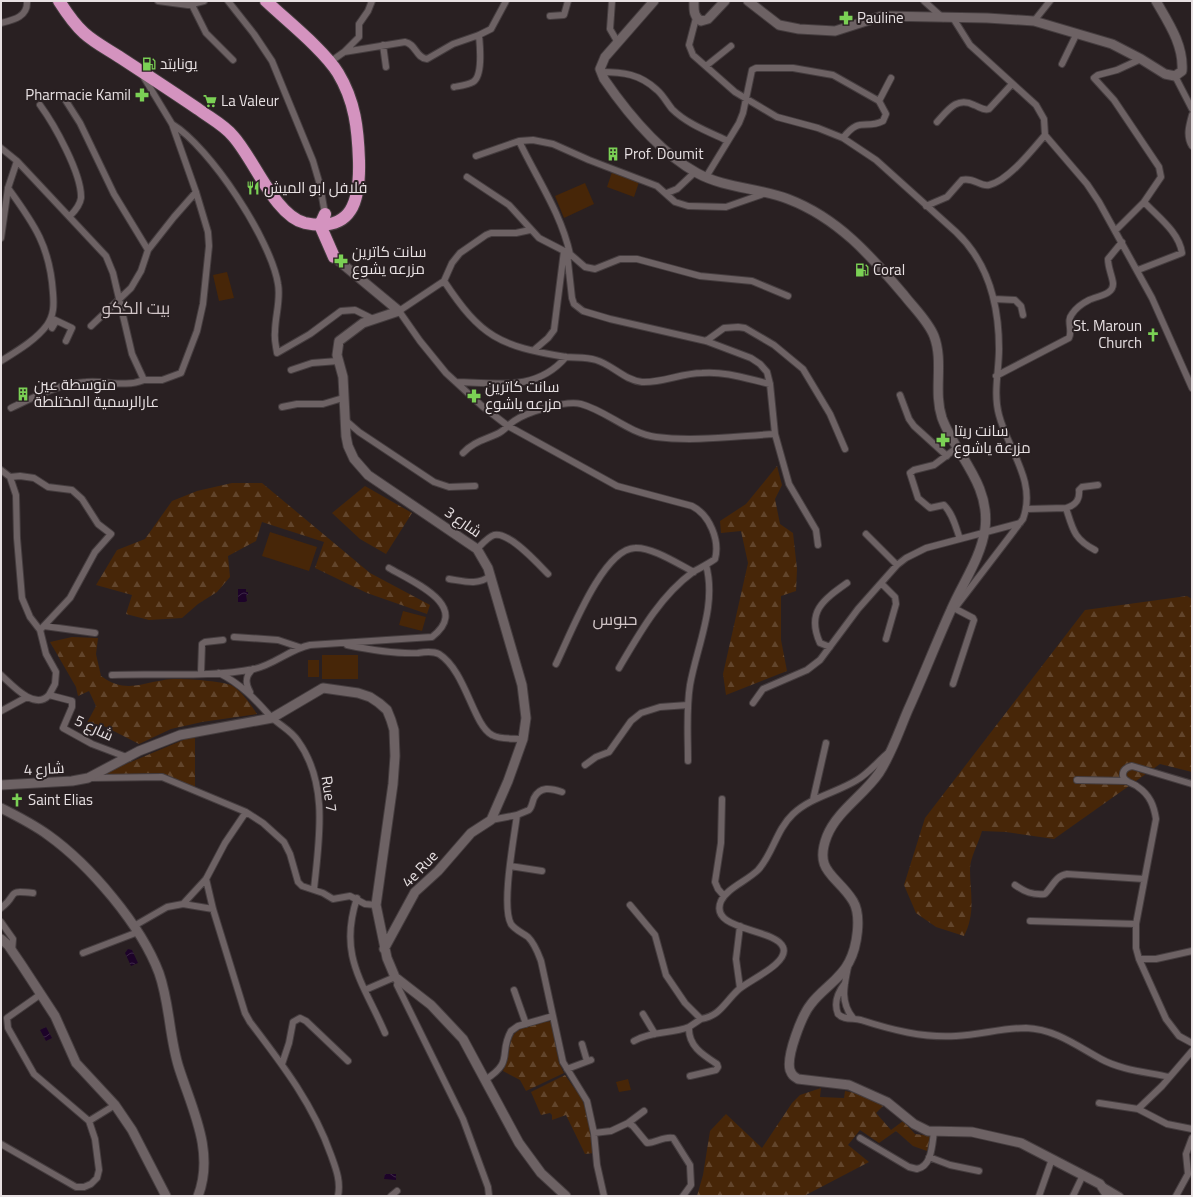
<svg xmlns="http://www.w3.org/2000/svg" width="1193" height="1197" viewBox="0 0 1193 1197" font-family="'Titillium Web',Cairo,sans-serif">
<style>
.grass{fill:#472608}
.forest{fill:url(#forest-firs)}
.water{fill:url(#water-waves)}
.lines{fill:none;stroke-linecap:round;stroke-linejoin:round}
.street-casing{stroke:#453d3f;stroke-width:8}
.secondary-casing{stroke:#453d3f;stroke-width:11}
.highway-casing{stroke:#453d3f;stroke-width:14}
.street{stroke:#6d6264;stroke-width:6}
.secondary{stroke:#6d6264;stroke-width:9}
.highway{stroke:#d493bf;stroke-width:12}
.labels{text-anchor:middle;stroke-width:4;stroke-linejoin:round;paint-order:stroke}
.poi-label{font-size:15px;fill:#e7e0e2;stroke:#292022;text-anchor:start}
.street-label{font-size:15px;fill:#e7e0e2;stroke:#292022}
.quarter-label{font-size:17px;fill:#d1c5c7;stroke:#292022}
</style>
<defs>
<pattern id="forest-firs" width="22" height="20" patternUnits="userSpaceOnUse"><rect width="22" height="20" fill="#472608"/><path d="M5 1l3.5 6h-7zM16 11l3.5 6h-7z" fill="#62452c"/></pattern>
<pattern id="water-waves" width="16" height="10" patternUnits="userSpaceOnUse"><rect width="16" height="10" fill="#1d0329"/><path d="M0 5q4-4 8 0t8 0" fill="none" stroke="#3e2748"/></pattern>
</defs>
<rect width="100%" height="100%" fill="#292022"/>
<path class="grass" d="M612,172L639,182L634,197L607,187Z
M585,183L594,204L564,218L555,196Z
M227,272L234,298L219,301L213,275Z
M270,532L317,547L309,571L262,556Z
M403,611L426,617L422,631L399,625Z
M322,655H358V679H322Z
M308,660H319V677H308Z
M628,1079L631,1090L619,1092L616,1082Z"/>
<path class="forest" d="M777,466L782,485L775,499L780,524L793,533L797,569L796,591L781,596V640L787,671L726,695L723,674L748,563L741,531L721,533L720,521L746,504Z
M232,483H262L370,573L430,605L427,614L367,593L315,568L324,542L262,522L256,541L228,556L230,577L217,592L198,604L182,618L149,620L126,614L132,595L96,585L117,550L145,539L172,501L197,491Z
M365,486L412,513L386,554L360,539L332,513Z
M1187,596L1192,599V772L1160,764L1054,839L1006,832L982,831C979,842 970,858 970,869C970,894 976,912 964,936L936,927L916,913L904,885L925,818L1085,610Z
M72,637L98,638L96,654L101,676C124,693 139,684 164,680C176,677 220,681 231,685C240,689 252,706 257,714L202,722L171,729L139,744L100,724L93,737L82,732L96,706L89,691L78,696L76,687L50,642Z
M195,735V788L162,773L100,775Z
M551,1021L559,1063L564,1073L526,1091L520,1080L503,1071C508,1061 508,1050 512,1038C518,1025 539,1023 551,1021Z
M565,1075L582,1099L592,1129L594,1153L585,1154L566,1115L552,1120V1115L550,1113L541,1115L531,1092Z
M821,1088L820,1097L844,1098L845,1091L867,1095L885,1104L876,1113L891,1130L903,1121L915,1134L931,1136L927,1151L913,1146L896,1131L879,1143L860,1130L848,1145L869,1162L804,1196H697L703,1175L710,1131L726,1114L762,1148L792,1103L800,1095Z"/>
<path class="water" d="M238,589H246V592H248V595H246L247,601L245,602H238Z
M128,949L132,950L138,963L131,966L125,953Z
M46,1027L52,1038L46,1041L40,1030Z
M385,1174H396V1180L384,1179Z"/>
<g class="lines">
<g class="street-casing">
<path id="street" d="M158,1L188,5L204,1
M228,1L254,34L272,61L313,161L320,185L325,214
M612,1L610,29L617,41
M924,1L943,18
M192,5L206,33L233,60
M550,16L564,15L568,1
M696,18L689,45L693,55L735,92L777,117L818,128L843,138L876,160L956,232C988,262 999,305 999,349C999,371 993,393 999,415C1008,450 1037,481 1023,519L955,608
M1034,21L1050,1
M1,23C13,20 28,17 27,1
M383,45L386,67
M343,53L359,37V24L368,11L372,1
M1141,59L1117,70L1098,75L1094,78L1114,100L1159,167L1161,177L1144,202
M330,62L344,52L405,42C416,44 416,58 427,59L453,44L479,35L491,29L506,1
M1062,64L1077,33
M706,66L731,46
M601,72C623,72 640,74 657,90C663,95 667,103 672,109C687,124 709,132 728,141
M1175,76L1192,109
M454,87C459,86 468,85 473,82C483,76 480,46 479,35
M66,101L80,123L114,194L148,250L141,271L131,288L91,326
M879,101L891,78
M40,105C54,124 82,174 81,198C80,205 75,211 70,216
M1192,115C1189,126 1186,136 1192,146
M937,122C948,110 957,96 974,105C980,107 983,111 989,109L1012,84
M172,124C210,147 271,240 278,284C281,300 275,316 275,332C274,339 276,346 277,353L310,334L341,311L355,310L373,319
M1045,135L1087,184L1099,202L1152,298L1192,388
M1,148L17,161L8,188L1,238
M476,156L519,141
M17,161L106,256L113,273L132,354L144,380H162L181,373L197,331L203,304L209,246L208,232L196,192L172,124L143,76
M467,177L509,205L539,238L570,254L585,267L595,269L620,259H637L700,276L752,281L788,296
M706,177L739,123L743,113L752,70L756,68H793L833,75L879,101L886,114L883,121C865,130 860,116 843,138
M667,193L677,189L695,172
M926,206L947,197L962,180C974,177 980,187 989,185C1008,181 1033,149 1045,135L1044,119L1036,105L970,45L953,18
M530,230L516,233H491L486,235L460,253L452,263L444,281L399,311L420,341L446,373L482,406L508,426L617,486L692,506C710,515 720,541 715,559C708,564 700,568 693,572C660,596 639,634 619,668
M1116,230L1144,202C1158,217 1179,232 1182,253L1138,270
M148,250L174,217L196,192
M570,254C561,213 537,179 519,141L533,140L553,144L589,160L657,186L675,202L688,206L726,207L766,193
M444,281C481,337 499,346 566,357C576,358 586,357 596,360C613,365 624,380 642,382C662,383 682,373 702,373C725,371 748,379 770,384
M994,299L1015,300L1021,306L1023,315
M51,318L72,328L66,341
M52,328L56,321
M706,341L724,328L738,327L745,328L774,345L803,369L830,414L845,449
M534,350L548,338L554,330L564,251
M1,361C17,351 36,340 47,325C54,315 54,305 53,293C50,247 35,225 8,188
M291,370L312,363L338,361
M996,376L1069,338C1073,330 1066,321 1072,314C1076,308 1083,303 1089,300C1097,296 1114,295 1113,283C1112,275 1108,268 1108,259L1122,242
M456,382C497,383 536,392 566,357
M900,395L909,419L914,426L947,456
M282,407L297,404H323L343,398
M11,408C36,396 59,384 86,382C106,380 124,388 144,380
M344,419L359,432L434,482L449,487L475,486
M775,434L789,484L816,530L818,545
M958,447L934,465L914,470L910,473L918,498L930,508L944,505C953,514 956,528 960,539
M463,453C473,442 484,440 497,434C504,431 508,425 514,421C527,412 566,400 581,404C607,411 628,433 656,437C695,442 736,436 775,434L770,384L767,372L760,364L751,358L706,341L610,319L583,311L574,304L572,298L567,253
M1,470L10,477L16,495L17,538L22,598L30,617L40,630L46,654L56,672L55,684L49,695
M10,477L20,476L34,478L48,487L72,490L82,499L98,524L111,534L95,552L70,598L40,630
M1066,508C1076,505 1080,500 1079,490L1082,487L1098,485
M1027,509L1066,508C1073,530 1074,539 1095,550
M866,534L897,565
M477,549C482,544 488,537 494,535C509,531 538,564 548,574
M449,579C463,581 478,586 490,576
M881,583L895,597L896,604L886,639
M952,607L973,618L974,620L953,684
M44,626L95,633
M234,637L278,640L299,647
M347,645C371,650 394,654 418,653C424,652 433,651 439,654C466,671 473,725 492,735C501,740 514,738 523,739
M830,647L820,643C806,612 823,600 847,583
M556,664C569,638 602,549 635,548C652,547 678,564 694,572
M201,673L202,644L205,642L223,640
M219,673C241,684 255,699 270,716C279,725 291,730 298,741C329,784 319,840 314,889
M1,675C12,685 35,711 49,695L72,701V707L63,728L92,744L129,758
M112,675C157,673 210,678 254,669C274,665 290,649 310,645L432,637C472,606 413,582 389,568
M250,692C245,683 245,676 253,669
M753,703L763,689L807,670L820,660L858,609L897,565L906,558L926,548L1020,523
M1,711L27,697
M688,761C688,736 686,710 690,685C697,646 717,605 706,565
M585,765L596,757L609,752L631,721L641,713L660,707L688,705
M91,778L162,777L246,812L263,823L284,842L290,854L298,882L302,886L323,893L333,899L350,896L365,904L376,905
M1077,780L1127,781
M1192,784L1132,766C1127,767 1122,770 1123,776C1125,783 1134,783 1138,787C1150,795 1154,806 1156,819L1136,924V948L1139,959L1166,1019L1179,1036L1192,1043
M722,799L721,843L715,882L718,889L724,896
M813,800L826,743
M517,815L529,810C532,807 532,803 534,798C540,786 551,788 562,792
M491,820L517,815C514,838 501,906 511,924C515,930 523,933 528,937C535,944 538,953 541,961L563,1062L587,1101L594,1133L597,1165L604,1196
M510,866L542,871
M206,879L213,909L245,1013L250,1022C282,1064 313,1104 331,1155C336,1169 341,1181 338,1196
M1015,885C1025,892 1032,895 1045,894C1053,886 1055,876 1067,874L1144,879
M357,898C338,956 363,982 385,1033
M183,904L213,909
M630,905L655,935L666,975L685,1003L701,1019C720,1016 725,1002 738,990C749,980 790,963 783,947C775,928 708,931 721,901C727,888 747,881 758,870C773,854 776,830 793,814C811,797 836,793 857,780C869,773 878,761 889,752
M1,908C20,894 4,890 33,893
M1030,921L1136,924
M1,922L13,939L12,951
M134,926L167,907L183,904L206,879L225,843L246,812
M740,926L736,959L740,988
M83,953L138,932
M1139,959H1156L1192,951
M848,967C844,986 840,1002 853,1018
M398,979L397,985L463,1119L488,1187L489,1196
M845,983C838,992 833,1002 838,1014C843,1020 854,1018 861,1020C892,1030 923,1038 956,1036C980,1035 1002,1028 1026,1028C1055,1029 1077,1046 1101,1059C1121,1070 1147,1072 1169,1077
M365,990L395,977
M514,990L526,1024
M643,1014L655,1034
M634,1041C651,1031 671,1034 689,1027
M582,1044L587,1061
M1192,1051L1162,1086L1138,1109L1167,1124L1192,1129
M282,1064L289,1043L293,1022L300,1018L306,1021L348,1061
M567,1069L591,1060
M690,1076L716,1070L718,1067L717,1064C703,1055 688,1046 689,1027L701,1019
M485,1080C515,1061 498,1054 511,1031L518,1026L553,1016
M1099,1103L1138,1109
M89,1121L115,1105
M628,1123L644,1111
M594,1133L611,1131L628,1123L633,1126L647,1143C656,1143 664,1136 673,1138L690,1165L691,1185L683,1196
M860,1138L909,1167L917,1169C932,1166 932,1145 934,1132
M1,1144L76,1187H84L91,1184L97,1178L99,1170L95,1139L89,1121L34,1074L8,1028L7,1018L41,994
M929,1157L950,1165L979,1171
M1103,1186L1120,1196
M391,1196L397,1191
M1039,1196L1052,1159
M1073,1196L1083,1175
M1176,1196L1188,1174L1186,1154L1192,1138"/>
</g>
<g class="secondary-casing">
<path id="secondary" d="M654,1L605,57L600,69L604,79C628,114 659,152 697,173C724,188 759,188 788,199C838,218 871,256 904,295C914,308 928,321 934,336C944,362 933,391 942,418C955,454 991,484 985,529C981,558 962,584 951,610C936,643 923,677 908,710C899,731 892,753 879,773C864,795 837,811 827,836C813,872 837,875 853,901C862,916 857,947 849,962C841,979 822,989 811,1004C802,1015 786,1056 790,1070C792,1075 793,1076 798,1079L849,1085L887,1102L914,1124L928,1131L972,1132L1021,1143L1100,1184L1108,1196
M694,1C694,10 693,16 701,21L708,19L725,1
M748,1L779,25L799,29L835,31L882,16L987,18L1034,21L1112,44L1141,59L1165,74L1175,76L1182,71C1184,45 1168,22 1156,1
M334,257L399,311
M1,785L72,781L88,778L139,751L180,735L272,718L323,688L358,693L370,697L379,703L387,710L391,720L394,730L395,756L393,784L376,905L387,958L395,977L431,1005L463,1039L519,1143L541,1173L566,1196
M1,808C17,816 33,824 48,835C90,865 141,925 159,973C170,1004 169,1037 179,1068C192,1109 215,1152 198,1196
M1,939L8,945L21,964L55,1016L76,1063L115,1105L132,1130L166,1196
M384,949L415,892L438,871L471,833L491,820L508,781L523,739L526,718L522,685L488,568L477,549L368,475L354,459L348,446L346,436L343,377L337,355L339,341L363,323L399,311"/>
</g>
<g class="highway-casing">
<path id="highway" d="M59,1C66,12 74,24 84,33C95,43 109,50 121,58C147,75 173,92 198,109C210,118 224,125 233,136C254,159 275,216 305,223C353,233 360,200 359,161C358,129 355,101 338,73C324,50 286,20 266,1
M325,214L320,225L334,257"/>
</g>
<use href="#street" class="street"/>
<use href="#secondary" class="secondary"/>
<use href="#highway" class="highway"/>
</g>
<defs>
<g id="pharmacy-bare" transform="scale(1.08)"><path d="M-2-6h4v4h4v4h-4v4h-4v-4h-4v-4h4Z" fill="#7bd155" stroke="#292022" stroke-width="2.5" paint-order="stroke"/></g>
<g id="fuel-bare" transform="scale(1.08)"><path d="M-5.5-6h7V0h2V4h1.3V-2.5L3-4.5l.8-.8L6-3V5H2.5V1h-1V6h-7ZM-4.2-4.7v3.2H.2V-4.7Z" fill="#7bd155" stroke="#292022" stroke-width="2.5" paint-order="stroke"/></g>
<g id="supermarket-bare" transform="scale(1.08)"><path d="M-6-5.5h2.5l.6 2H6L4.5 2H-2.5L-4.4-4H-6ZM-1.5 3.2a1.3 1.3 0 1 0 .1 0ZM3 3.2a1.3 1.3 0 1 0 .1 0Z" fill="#7bd155" stroke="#292022" stroke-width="2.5" paint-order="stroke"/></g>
<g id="building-bare" transform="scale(1.08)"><path d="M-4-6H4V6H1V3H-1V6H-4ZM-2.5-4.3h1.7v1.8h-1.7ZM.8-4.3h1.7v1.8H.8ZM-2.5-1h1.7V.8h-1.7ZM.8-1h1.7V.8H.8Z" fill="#7bd155" stroke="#292022" stroke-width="2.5" paint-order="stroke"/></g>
<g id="restaurant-bare" transform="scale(1.08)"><path d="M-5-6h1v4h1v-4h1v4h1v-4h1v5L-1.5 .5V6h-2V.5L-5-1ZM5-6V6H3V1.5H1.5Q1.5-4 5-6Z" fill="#7bd155" stroke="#292022" stroke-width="2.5" paint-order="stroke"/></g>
<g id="church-bare" transform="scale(1.08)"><path d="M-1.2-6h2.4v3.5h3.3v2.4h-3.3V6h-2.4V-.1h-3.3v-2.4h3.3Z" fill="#7bd155" stroke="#292022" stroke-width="2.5" paint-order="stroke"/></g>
</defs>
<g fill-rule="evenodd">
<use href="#pharmacy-bare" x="846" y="18"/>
<use href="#fuel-bare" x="149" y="64"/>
<use href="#pharmacy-bare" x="142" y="95"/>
<use href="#supermarket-bare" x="210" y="101"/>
<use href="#building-bare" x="613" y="154"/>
<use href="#restaurant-bare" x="253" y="188"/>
<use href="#pharmacy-bare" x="341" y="261"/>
<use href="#fuel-bare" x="862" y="270"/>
<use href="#church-bare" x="1153" y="335"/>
<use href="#building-bare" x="23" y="394"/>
<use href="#pharmacy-bare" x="474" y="396"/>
<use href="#pharmacy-bare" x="943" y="440"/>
<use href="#church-bare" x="17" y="800"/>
</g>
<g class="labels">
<g class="poi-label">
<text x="857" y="23">Pauline</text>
<text x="160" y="69">يونايتد</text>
<text x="131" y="100" text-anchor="end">Pharmacie Kamil</text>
<text x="221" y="106">La Valeur</text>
<text x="624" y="159">Prof. Doumit</text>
<text x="264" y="193">فلافل ابو الميش</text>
<text x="352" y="257">سانت كاترين<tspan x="352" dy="17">مزرعه يشوع</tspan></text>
<text x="873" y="275">Coral</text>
<text x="1142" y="331" text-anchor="end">St. Maroun<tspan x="1142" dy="17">Church</tspan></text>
<text x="34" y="390">متوسطة عين<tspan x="34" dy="17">عارالرسمية المختلطة</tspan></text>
<text x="485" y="392">سانت كاترين<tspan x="485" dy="17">مزرعه ياشوع</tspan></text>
<text x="954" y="436">سانت ريتا<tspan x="954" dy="17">مزرعة ياشوع</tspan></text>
<text x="28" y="805">Saint Elias</text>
</g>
<g class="street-label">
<text transform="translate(463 522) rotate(35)" y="5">شارع 3</text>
<text transform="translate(94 728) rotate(25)" y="5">شارع 5</text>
<text transform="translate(44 769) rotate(-3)" y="5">شارع 4</text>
<text transform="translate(329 794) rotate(82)" y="5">Rue 7</text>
<text transform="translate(420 869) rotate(-46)" y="5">4e Rue</text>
</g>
<g class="quarter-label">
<text x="136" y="314">بيت الككو</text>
<text x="615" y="625">حبوس</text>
</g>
</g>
<rect width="1193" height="1197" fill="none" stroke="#e7e0e2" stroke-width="4"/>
</svg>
